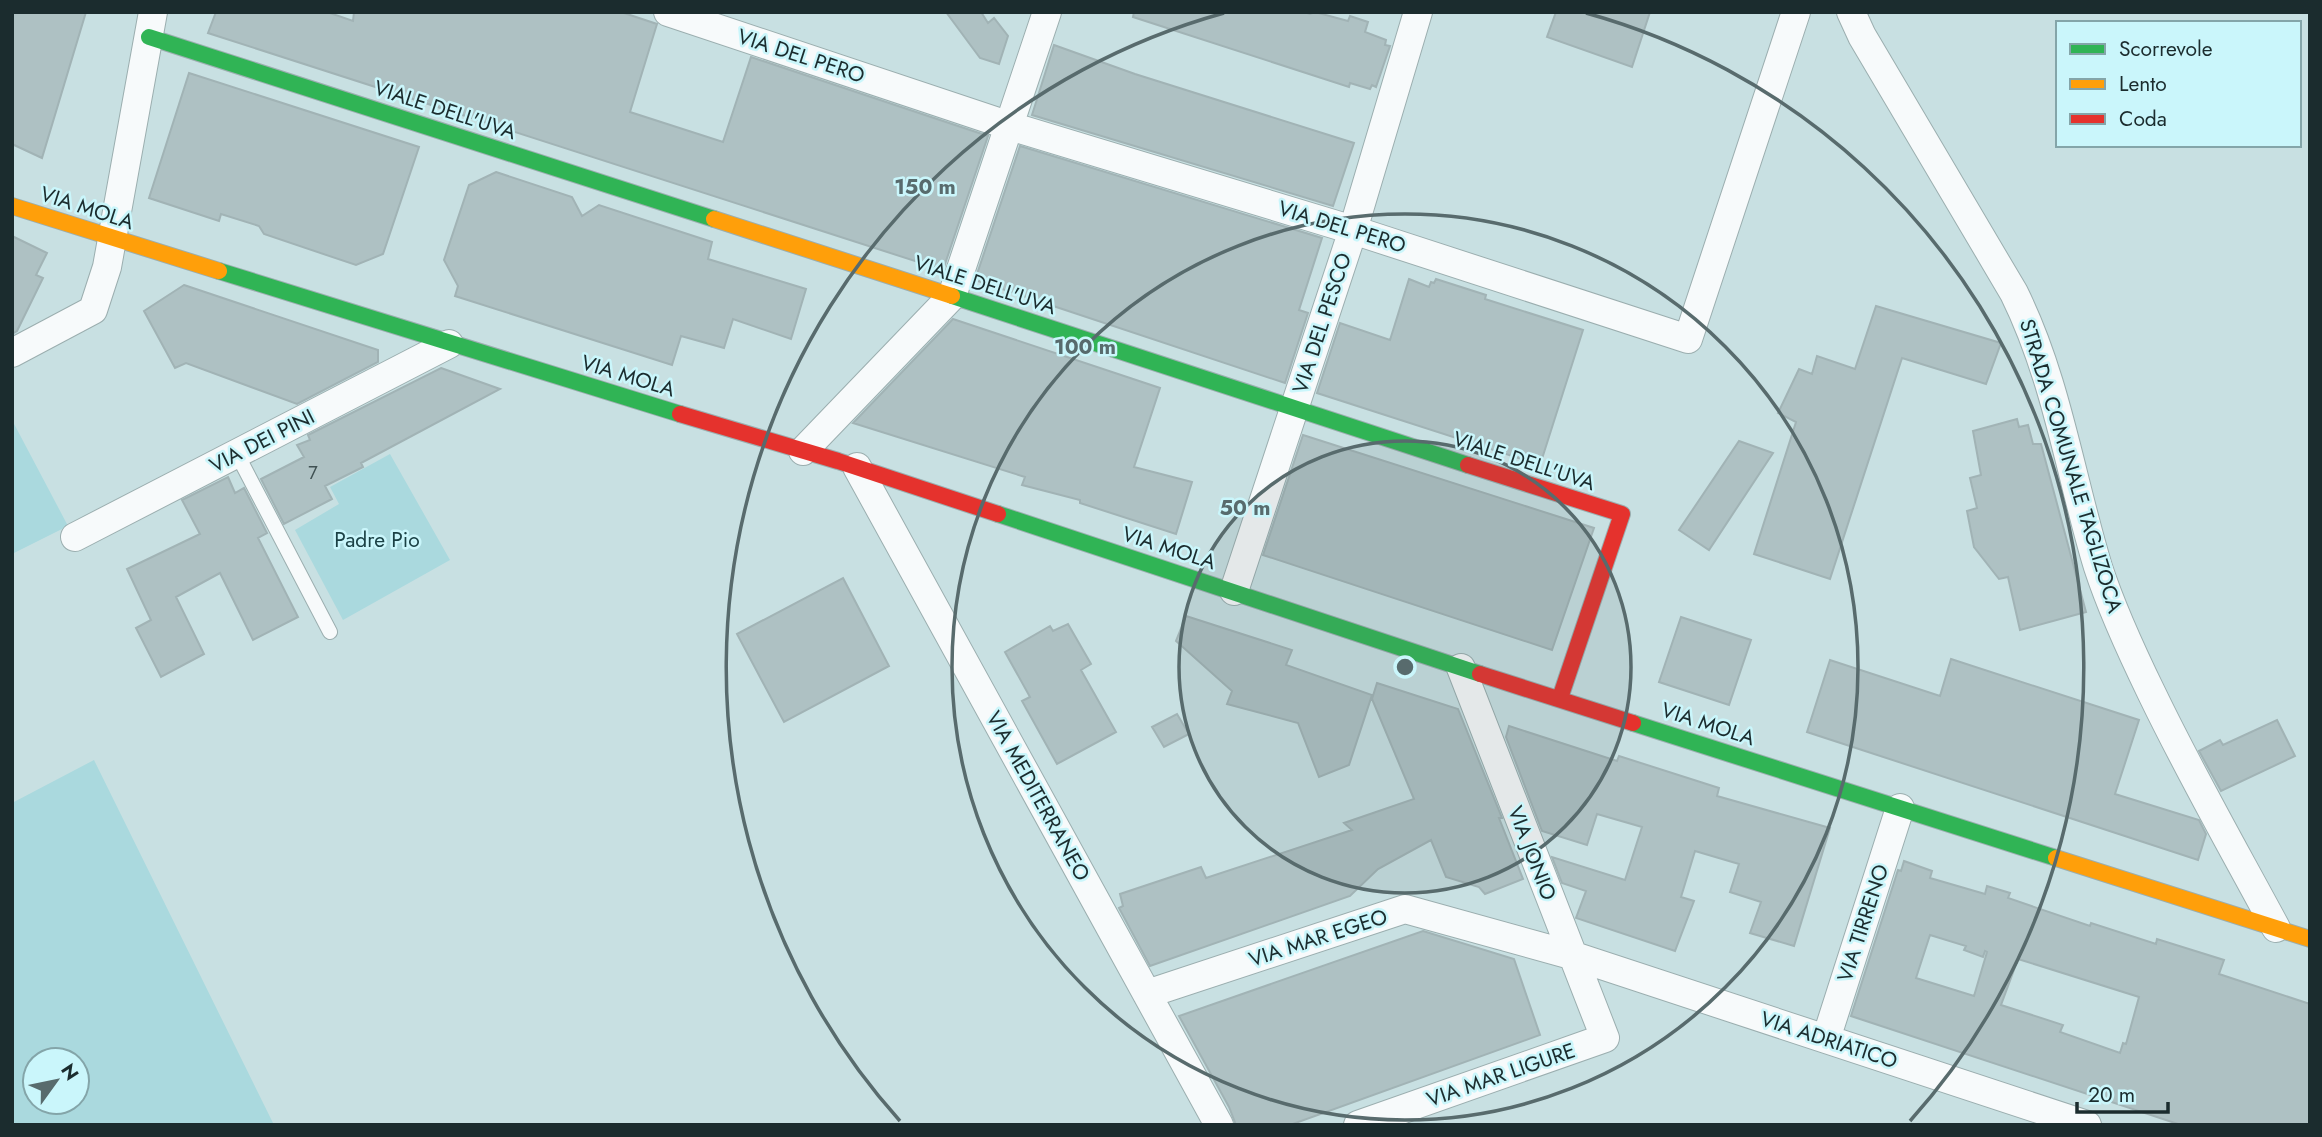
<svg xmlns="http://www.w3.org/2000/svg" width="2322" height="1137" viewBox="0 0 2322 1137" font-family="Jost,sans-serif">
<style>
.green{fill:#aad9de;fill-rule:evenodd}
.building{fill:#aec1c3;stroke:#a1b3b5;stroke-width:2;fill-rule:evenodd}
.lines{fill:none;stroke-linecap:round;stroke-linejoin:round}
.lane-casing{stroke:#9baeaf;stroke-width:16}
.street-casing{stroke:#9baeaf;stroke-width:30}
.fast-casing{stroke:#9baeaf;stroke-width:18}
.slow-casing{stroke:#9baeaf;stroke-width:18}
.jam-casing{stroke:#9baeaf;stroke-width:18}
.lane{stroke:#f7fafb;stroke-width:14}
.street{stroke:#f7fafb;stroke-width:28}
.fast{stroke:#30b455;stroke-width:16}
.slow{stroke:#ff9f0a;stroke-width:16}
.jam{stroke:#e5322d;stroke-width:16}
.ring{fill:none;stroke:#586b6d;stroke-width:3.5}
.labels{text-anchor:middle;stroke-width:5;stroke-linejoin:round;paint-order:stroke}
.number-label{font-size:18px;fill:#405153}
.street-label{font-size:21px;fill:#1b2c2e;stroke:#caf6fb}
.park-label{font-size:21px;fill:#1b4145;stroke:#caf6fb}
.centre{fill:#586b6d;stroke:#caf6fb;stroke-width:3.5}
.ring-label{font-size:21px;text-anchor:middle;font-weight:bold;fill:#586b6d;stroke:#caf6fb;stroke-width:5;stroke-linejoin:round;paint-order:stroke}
</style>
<rect width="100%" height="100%" fill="#c8e0e2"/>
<path class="green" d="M12,420L68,526L12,554Z
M390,454L450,560L343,620L295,530L339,504L330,487Z
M94,760L274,1125H12V803ZM35,1060H77V1102H35Z"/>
<path class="building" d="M12,12H86L42,158L12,144Z
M216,12H327L353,21L354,12H621L657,24L630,112L723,142L751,57L988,136L943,270L208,33Z
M946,12H981L988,23L994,18L1008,36L999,64L980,58Z
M1134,12H1304L1310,14L1315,12L1348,21L1350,16L1368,22L1365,32L1386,40L1385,45L1390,46L1376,87L1372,85L1370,89L1350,83L1349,87L1133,17Z
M1556,12H1650L1632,67L1547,37Z
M1054,45L1135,74L1354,143L1333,206L1032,115Z
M189,73L419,147L383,254L356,265L264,234L259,226L221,214L219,221L149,198Z
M1020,146L1322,238L1299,310L1308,313L1285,383L975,280Z
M496,172L572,197L582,216L599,205L712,242L708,259L806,289L791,339L733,319L724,348L681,336L672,365L455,296L458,286L444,260L469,185Z
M12,236L47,253L36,275L43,278L17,331L12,334Z
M1409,279L1429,287L1431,282L1434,283L1436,279L1486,295L1485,299L1583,330L1540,465L1317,393L1340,323L1390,340Z
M184,285L378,350V362L297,404L186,363L175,368L144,311Z
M1876,306L2001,343L1986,384L1902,358L1830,579L1754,554L1796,422L1778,413L1799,369L1812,374L1817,356L1855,369Z
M953,319L1160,388L1134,467L1192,482L1176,534L1080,503V500L1022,485L1025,477L853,423Z
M441,368L500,389L361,463L363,467L325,486L332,499L284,524L261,479L304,457L297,445L310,440L308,435Z
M2017,419L2019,427L2028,425L2033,444H2041L2086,612L2020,630L2008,577L1999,579L1974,547L1967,511L1977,508L1970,478L1981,475L1973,431Z
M1303,435L1594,528L1552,650L1263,555Z
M1739,441L1773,453L1709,550L1679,530Z
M228,477L235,493L244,488L267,533L258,538L298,617L253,640L220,573L176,597L204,654L161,677L136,628L151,620L127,569L200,534L182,500Z
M843,578L889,666L784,722L737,634Z
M1186,616L1292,650L1286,665L1372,695L1349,765L1319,777L1298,723L1227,704L1232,691L1176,641Z
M1681,617L1751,640L1729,705L1659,682Z
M1068,624L1091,664L1081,670L1116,732L1057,764L1022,701L1030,697L1005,652L1050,626L1053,631Z
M1951,659L2139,720L2115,794L2199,820L2206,834L2198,860L1807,732L1830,660L1940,696Z
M1377,683L1458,709L1502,818H1499L1523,879L1485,894L1479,887L1446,877L1431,840L1378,869L1350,896L1150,966L1119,908L1123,906L1120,894L1201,867L1206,878L1352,830L1344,823L1414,799L1372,699Z
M1177,714L1189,734L1164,747L1152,727Z
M2277,720L2295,756L2221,791L2199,751L2220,740L2223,745Z
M1509,726L1617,761L1619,756L1719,788L1717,796L1830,828L1794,946L1750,933L1761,902L1730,892L1739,864L1695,851L1681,897L1694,901L1675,951L1576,918L1586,891L1562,883L1552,857L1625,880L1642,827L1597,814L1587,845L1542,831L1506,737Z
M1904,861L1932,871L1930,878L1985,894L1987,886L2010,893L2008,898L2090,926L2091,923L2156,944L2157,939L2224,960L2219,974L2310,1004V1125H2181L1851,1016L1898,870L1901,871ZM1930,935L1966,946L1964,950L1983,957L1985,951L1987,952L1974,996L1916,978ZM2018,959L2139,997L2126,1044L2123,1043L2120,1053L2060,1032L2063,1025L2001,1005Z
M1423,931L1514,959L1540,1035L1290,1125H1236L1229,1107L1179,1016Z"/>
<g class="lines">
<g class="lane-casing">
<path id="lane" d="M237,454L330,632"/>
</g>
<g class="street-casing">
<path id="street" d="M668,12L1010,126L1353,230L1688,339L1796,12
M1851,12L1862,36L2014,293C2057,380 2070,475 2098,567C2112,610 2132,653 2152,694C2190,773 2234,850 2276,928
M12,353L93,310L107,267L153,12
M803,451L952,296L1047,12
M857,467L1219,1125
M75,537L449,344
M1234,591L1353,230L1418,12
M1147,994L1405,909L1571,955L2087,1125
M1826,1039L1900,808
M1358,1125L1605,1038L1461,668"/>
</g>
<g class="fast-casing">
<path id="fast" d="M149,37L714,219
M219,271L680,414
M952,296L1468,465
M998,514L1480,674
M1633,723L2056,858"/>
</g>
<g class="slow-casing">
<path id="slow" d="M12,206L219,271
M714,219L952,296
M2056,858L2310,939"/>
</g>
<g class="jam-casing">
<path id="jam" d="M680,414L838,461L998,514
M1468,465L1622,514L1560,698
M1480,674L1633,723"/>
</g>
<use href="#lane" class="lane"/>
<use href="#street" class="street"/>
<use href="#fast" class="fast"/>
<use href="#slow" class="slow"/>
<use href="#jam" class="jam"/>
</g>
<circle cx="1405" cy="667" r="226" fill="#586b6d" fill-opacity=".12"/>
<g class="ring">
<circle cx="1405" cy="667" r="226"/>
<circle cx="1405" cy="667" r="453"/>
<path d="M900 1121A679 679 0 0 1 1224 13M1586 13A679 679 0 0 1 1910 1121"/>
</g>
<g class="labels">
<g class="number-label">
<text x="313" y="479">7</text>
</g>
<g class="street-label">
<text transform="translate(801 56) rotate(18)" y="7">VIA DEL PERO</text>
<text transform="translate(445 110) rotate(18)" y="7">VIALE DELL'UVA</text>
<text transform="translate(87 208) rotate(18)" y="7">VIA MOLA</text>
<text transform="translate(1342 227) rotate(17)" y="7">VIA DEL PERO</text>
<text transform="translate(985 285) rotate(18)" y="7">VIALE DELL'UVA</text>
<text transform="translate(1322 323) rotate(-72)" y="7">VIA DEL PESCO</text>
<text transform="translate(628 376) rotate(17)" y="7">VIA MOLA</text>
<text transform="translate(262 441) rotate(-27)" y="7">VIA DEI PINI</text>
<text transform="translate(1524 461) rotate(18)" y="7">VIALE DELL'UVA</text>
<text transform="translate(2071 466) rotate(73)" y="7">STRADA COMUNALE TAGLIZOCA</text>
<text transform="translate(1169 548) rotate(18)" y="7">VIA MOLA</text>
<text transform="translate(1708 724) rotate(18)" y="7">VIA MOLA</text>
<text transform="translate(1038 796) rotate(61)" y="7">VIA MEDITERRANEO</text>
<text transform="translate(1532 853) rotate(69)" y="7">VIA JONIO</text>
<text transform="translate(1863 923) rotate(-72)" y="7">VIA TIRRENO</text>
<text transform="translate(1318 938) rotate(-18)" y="7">VIA MAR EGEO</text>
<text transform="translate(1829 1040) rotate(18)" y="7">VIA ADRIATICO</text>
<text transform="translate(1501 1075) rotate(-19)" y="7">VIA MAR LIGURE</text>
</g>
<g class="park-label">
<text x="377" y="547">Padre Pio</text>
</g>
</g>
<circle cx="1405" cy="667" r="10" class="centre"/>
<g class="ring-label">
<text x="925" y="194">150 m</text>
<text x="1085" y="354">100 m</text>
<text x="1245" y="515">50 m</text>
</g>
<rect width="2322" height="1137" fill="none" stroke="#1b2c2e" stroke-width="28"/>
<rect x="2056" y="21" width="245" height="126" fill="#caf6fb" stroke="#84a5a9" stroke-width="2"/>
<rect x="2070" y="44" width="35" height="10" fill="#30b455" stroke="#84a5a9" stroke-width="2"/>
<text x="2119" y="56" font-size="21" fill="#1b2c2e">Scorrevole</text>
<rect x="2070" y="79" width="35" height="10" fill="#ff9f0a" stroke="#84a5a9" stroke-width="2"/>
<text x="2119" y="91" font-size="21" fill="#1b2c2e">Lento</text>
<rect x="2070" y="114" width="35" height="10" fill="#e5322d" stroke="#84a5a9" stroke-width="2"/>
<text x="2119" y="126" font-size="21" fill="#1b2c2e">Coda</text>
<g transform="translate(56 1081) rotate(57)"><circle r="33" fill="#caf6fb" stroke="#84a5a9" stroke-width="2"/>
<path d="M0-5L12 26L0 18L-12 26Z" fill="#586b6d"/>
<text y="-10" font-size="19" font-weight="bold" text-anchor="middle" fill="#1b2c2e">N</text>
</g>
<path d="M2077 1102v10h91v-10" fill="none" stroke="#1b2c2e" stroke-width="3.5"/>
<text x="2088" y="1102" font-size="21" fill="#1b2c2e" stroke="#caf6fb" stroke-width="5" paint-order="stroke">20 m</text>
</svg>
